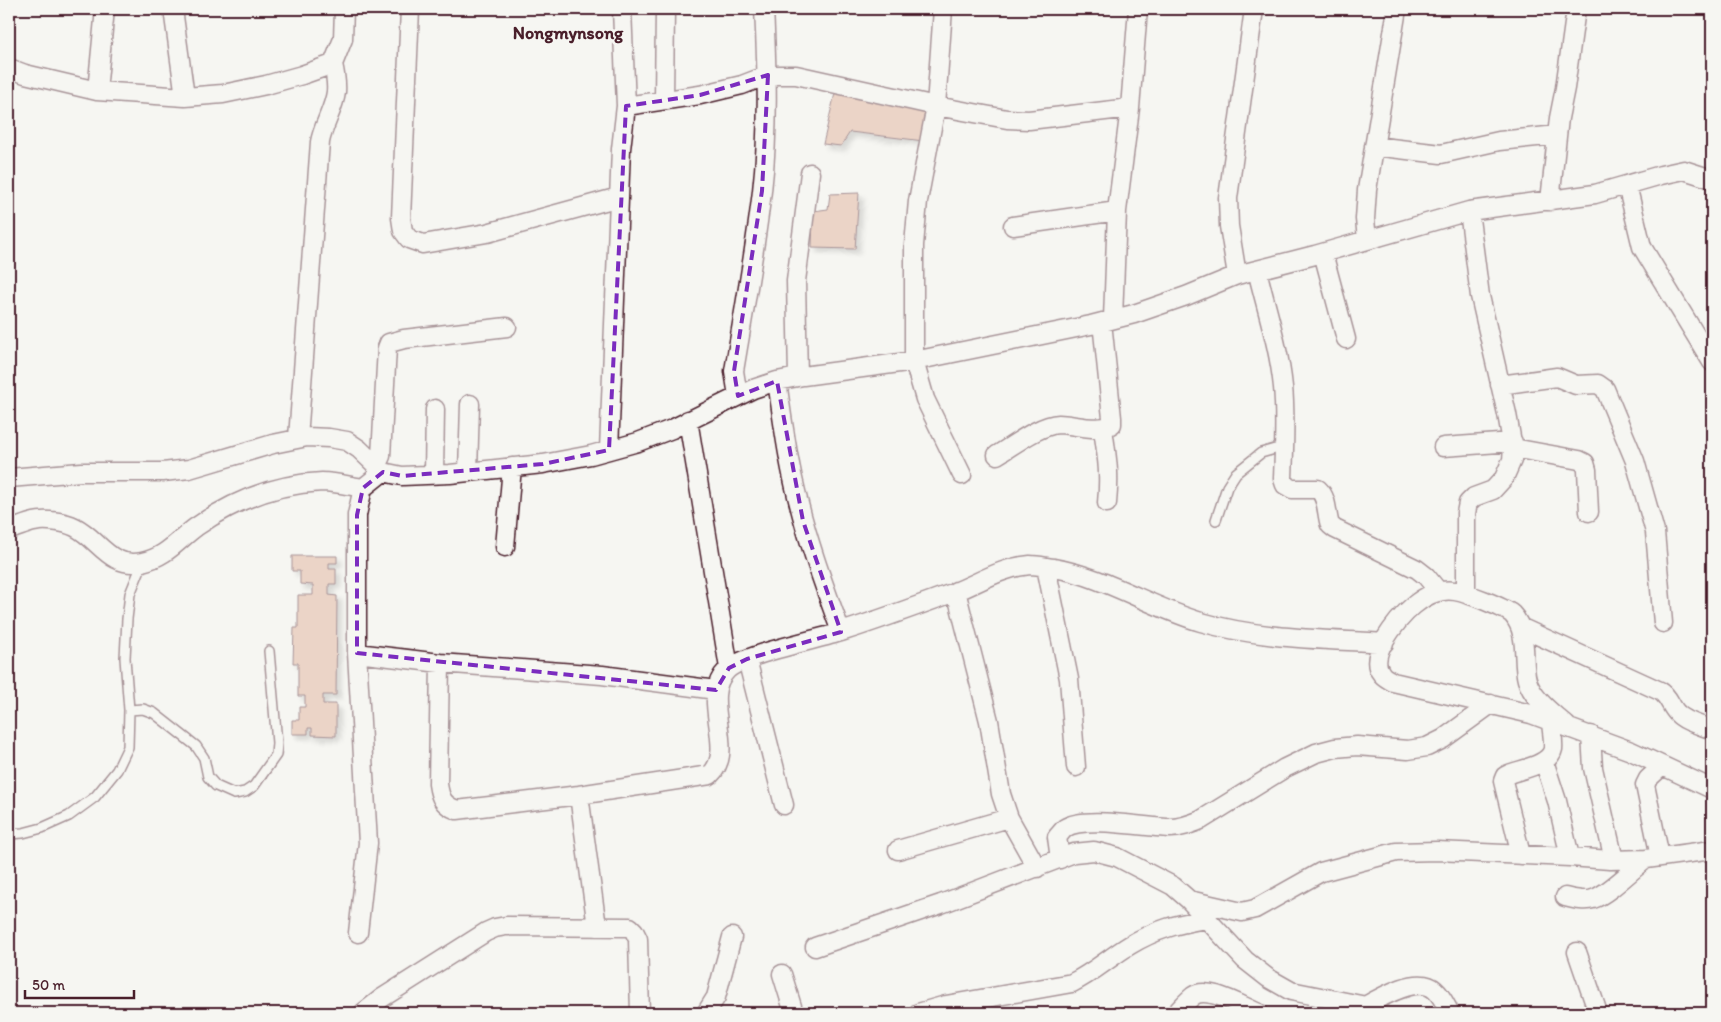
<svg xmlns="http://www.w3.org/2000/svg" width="1721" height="1022" viewBox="0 0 1721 1022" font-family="Itim,sans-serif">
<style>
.building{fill:#deab92;stroke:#4a1f2b;filter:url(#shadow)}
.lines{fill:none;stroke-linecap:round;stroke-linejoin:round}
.lane-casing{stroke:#4a1f2b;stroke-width:12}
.street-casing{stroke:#4a1f2b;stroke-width:21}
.lane{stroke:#f6f6f2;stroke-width:9}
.street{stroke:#f6f6f2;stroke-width:18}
.marked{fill:none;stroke:#7b2cbf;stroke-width:4;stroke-dasharray:10 6;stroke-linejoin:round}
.labels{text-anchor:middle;stroke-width:5;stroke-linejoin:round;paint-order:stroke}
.neighbourhood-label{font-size:18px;font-weight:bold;fill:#4a1f2b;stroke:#f6f6f2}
</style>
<defs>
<filter id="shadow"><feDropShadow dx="4.5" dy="4.5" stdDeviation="2.5" flood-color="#0004"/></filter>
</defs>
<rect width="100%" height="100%" fill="#f6f6f2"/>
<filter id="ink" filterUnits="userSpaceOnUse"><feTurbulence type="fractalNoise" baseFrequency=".02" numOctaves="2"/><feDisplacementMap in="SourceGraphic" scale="10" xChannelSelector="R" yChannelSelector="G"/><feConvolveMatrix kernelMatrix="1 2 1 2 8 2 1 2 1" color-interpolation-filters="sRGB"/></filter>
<g filter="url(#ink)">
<path class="building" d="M836,89L926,111L924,141L850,132L841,146L823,144Z
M859,193L855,249L812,248L813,211L828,209L830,194Z
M292,556H337V563H329V569H336V584H329V595L337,596L336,695H323V704H336V736L312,735V728H308V734H292V720H299V707H305V696H298V663H293L294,628H298V595H313V585L300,584V571H292Z"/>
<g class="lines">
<g class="lane-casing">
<path id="lane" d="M1216,520L1227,487L1236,473L1261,453L1275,449H1284
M129,710L143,709L154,713L196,746L204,758L208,777L216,786L234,794L245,792L254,786L276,755L277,743L269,651
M9,834L23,833L42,828L69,816L95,797L117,770L128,747L129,710L125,658L127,619L130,594L143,562"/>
</g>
<g class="street-casing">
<path id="street" d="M173,9L185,97
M410,9L401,218L403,231L409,239L423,244L487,233L619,197
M943,9L936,106L918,201L914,245V361L925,399L962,475
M9,68L25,74L97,91L185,97L223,94L266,85L302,75L333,64L343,39L344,9
M97,91L105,9
M664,100L665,9
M626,106L700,95L742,85L768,75H796L936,106L1007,119L1029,120L1130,108
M1374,146L1441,154L1499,141L1557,135
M1627,185L1642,247L1712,362
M1550,201L1559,118L1565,88L1576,9
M1013,226L1117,211
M1367,240L1365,219L1367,190L1397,9
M1323,253L1346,339
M1257,270C1266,308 1279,347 1283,387C1286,417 1284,449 1283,479L1285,485L1292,489H1318C1328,498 1326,513 1330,525L1335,529L1417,569L1426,576L1439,592
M1237,275L1229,226L1228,198L1254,9
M1113,319L1117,211L1130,108L1138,9
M798,377L796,281L810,173
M777,381C782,415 786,450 794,483C805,534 823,583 841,632
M1500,385L1557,377L1576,385L1598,384L1605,389L1635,461L1655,532L1663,623
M738,396L734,371C744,311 755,251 762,191C769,130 767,69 764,9
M688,420L729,668
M1103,429C1107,457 1110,474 1107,503
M298,438L320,142C323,125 334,109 336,92C337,82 335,73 333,64
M1443,447L1513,442
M1513,448L1579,460L1585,463L1587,470L1589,512
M609,450L621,149L626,106L622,9
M997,455C1014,445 1039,425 1059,424C1073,424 1100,433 1112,424V418L1102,322
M376,467L381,456L387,348L389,343L404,339L507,327
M468,472L470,404
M434,474L435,409
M9,478L81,472H163L189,469L273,444L307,437L329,438L347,441L359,449L383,472L402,476L450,474L543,464L591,455L638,442L672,429L753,389L777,381L803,376L914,361L1091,325L1134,314L1186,296L1237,275L1315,255L1469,211L1595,194L1661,175L1684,170L1712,179
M9,530C17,528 25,524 34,522C45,519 65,522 75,527C99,539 110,569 142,562C166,557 177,541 196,527C233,501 275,484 322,482C335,482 350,486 363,488
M505,547L512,467
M1046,567L1069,679L1076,767
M956,591L989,721L1001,794L1009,818L1037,868
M1466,594V513L1468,503L1474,497L1493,490L1504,478L1512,460L1513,448L1507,414L1480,296L1469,211
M1520,627L1660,691C1669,696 1670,706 1677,713C1685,722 1701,725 1712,730
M357,653L440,663L602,675L716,690
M747,659L784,805
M440,663L438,784C440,798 443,805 457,810L579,795L710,775C738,749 698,698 727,670C744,654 816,640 841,632C879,620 917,606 955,592C980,582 1003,567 1030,565C1038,565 1046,567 1054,568C1106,577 1150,607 1201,622C1260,639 1322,639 1384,643
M1567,726C1553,713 1533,700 1527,680C1523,666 1526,649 1522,634C1521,628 1517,619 1512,614C1503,607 1467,593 1455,591C1425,586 1398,618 1384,641C1379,650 1373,663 1381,673C1383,677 1390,680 1393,682L1531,714L1631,751L1712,789
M1591,735L1593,768L1614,860
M1544,761L1557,801L1570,857
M579,795L597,927
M898,850L1009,818
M1521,855L1503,781L1505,776L1509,774C1522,769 1550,765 1553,749C1554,740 1551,729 1551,720
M1660,857L1645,785L1648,779L1662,766
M1060,859L1057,837C1060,834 1062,831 1065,828C1084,815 1147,828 1171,828C1181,828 1191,824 1201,820L1285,768L1316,753L1335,748L1357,746L1408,750L1427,747L1443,739L1491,704
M1565,897C1574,899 1584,902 1593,899C1607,895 1633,869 1646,859
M1189,900L1242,912L1255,909L1321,872L1396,852L1437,851L1570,857L1610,860L1646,859L1712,850
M358,933L368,843L357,653V515L363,488L383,472
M815,947L941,904L1074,853L1094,851L1117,857L1173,886L1189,900L1245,960L1268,978L1291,991L1366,1006
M1577,952L1598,1013
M782,974L794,1013
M1356,1011C1373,1002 1417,973 1435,990C1442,996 1446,1006 1450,1013
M363,1013L382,998L486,932L495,928L506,926L630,927L634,931L638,939L640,1013
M706,1013L716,997L732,937
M918,1013L946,1005L1072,983C1093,973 1110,957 1130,945C1157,929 1177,924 1206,919
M1176,1013C1181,1008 1187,1001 1193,996C1208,985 1243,1007 1259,1013"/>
</g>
<use href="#lane" class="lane"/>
<use href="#street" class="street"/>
</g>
</g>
<path d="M0 0H1721V1022H0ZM768,75L762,191L734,371L738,396L777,381L803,521L841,632L747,659L729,668L716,690L357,653V515L363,488L383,472L402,476L543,464L609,450L626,106L700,95Z" fill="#f6f6f2" fill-opacity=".55" fill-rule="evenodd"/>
<path class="marked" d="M768,75L762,191L734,371L738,396L777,381L803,521L841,632L747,659L729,668L716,690L357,653V515L363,488L383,472L402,476L543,464L609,450L626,106L700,95Z"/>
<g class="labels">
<g class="neighbourhood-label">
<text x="568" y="39">Nongmynsong</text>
</g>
</g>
<rect width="1721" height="1022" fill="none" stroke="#f6f6f2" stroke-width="30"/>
<rect x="15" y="15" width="1691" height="992" fill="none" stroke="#4a1f2b" stroke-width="2" filter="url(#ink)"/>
<path d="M25 990v8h109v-8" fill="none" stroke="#4a1f2b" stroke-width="2.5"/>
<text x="32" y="990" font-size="15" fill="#4a1f2b" stroke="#f6f6f2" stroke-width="4" paint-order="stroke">50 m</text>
</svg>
